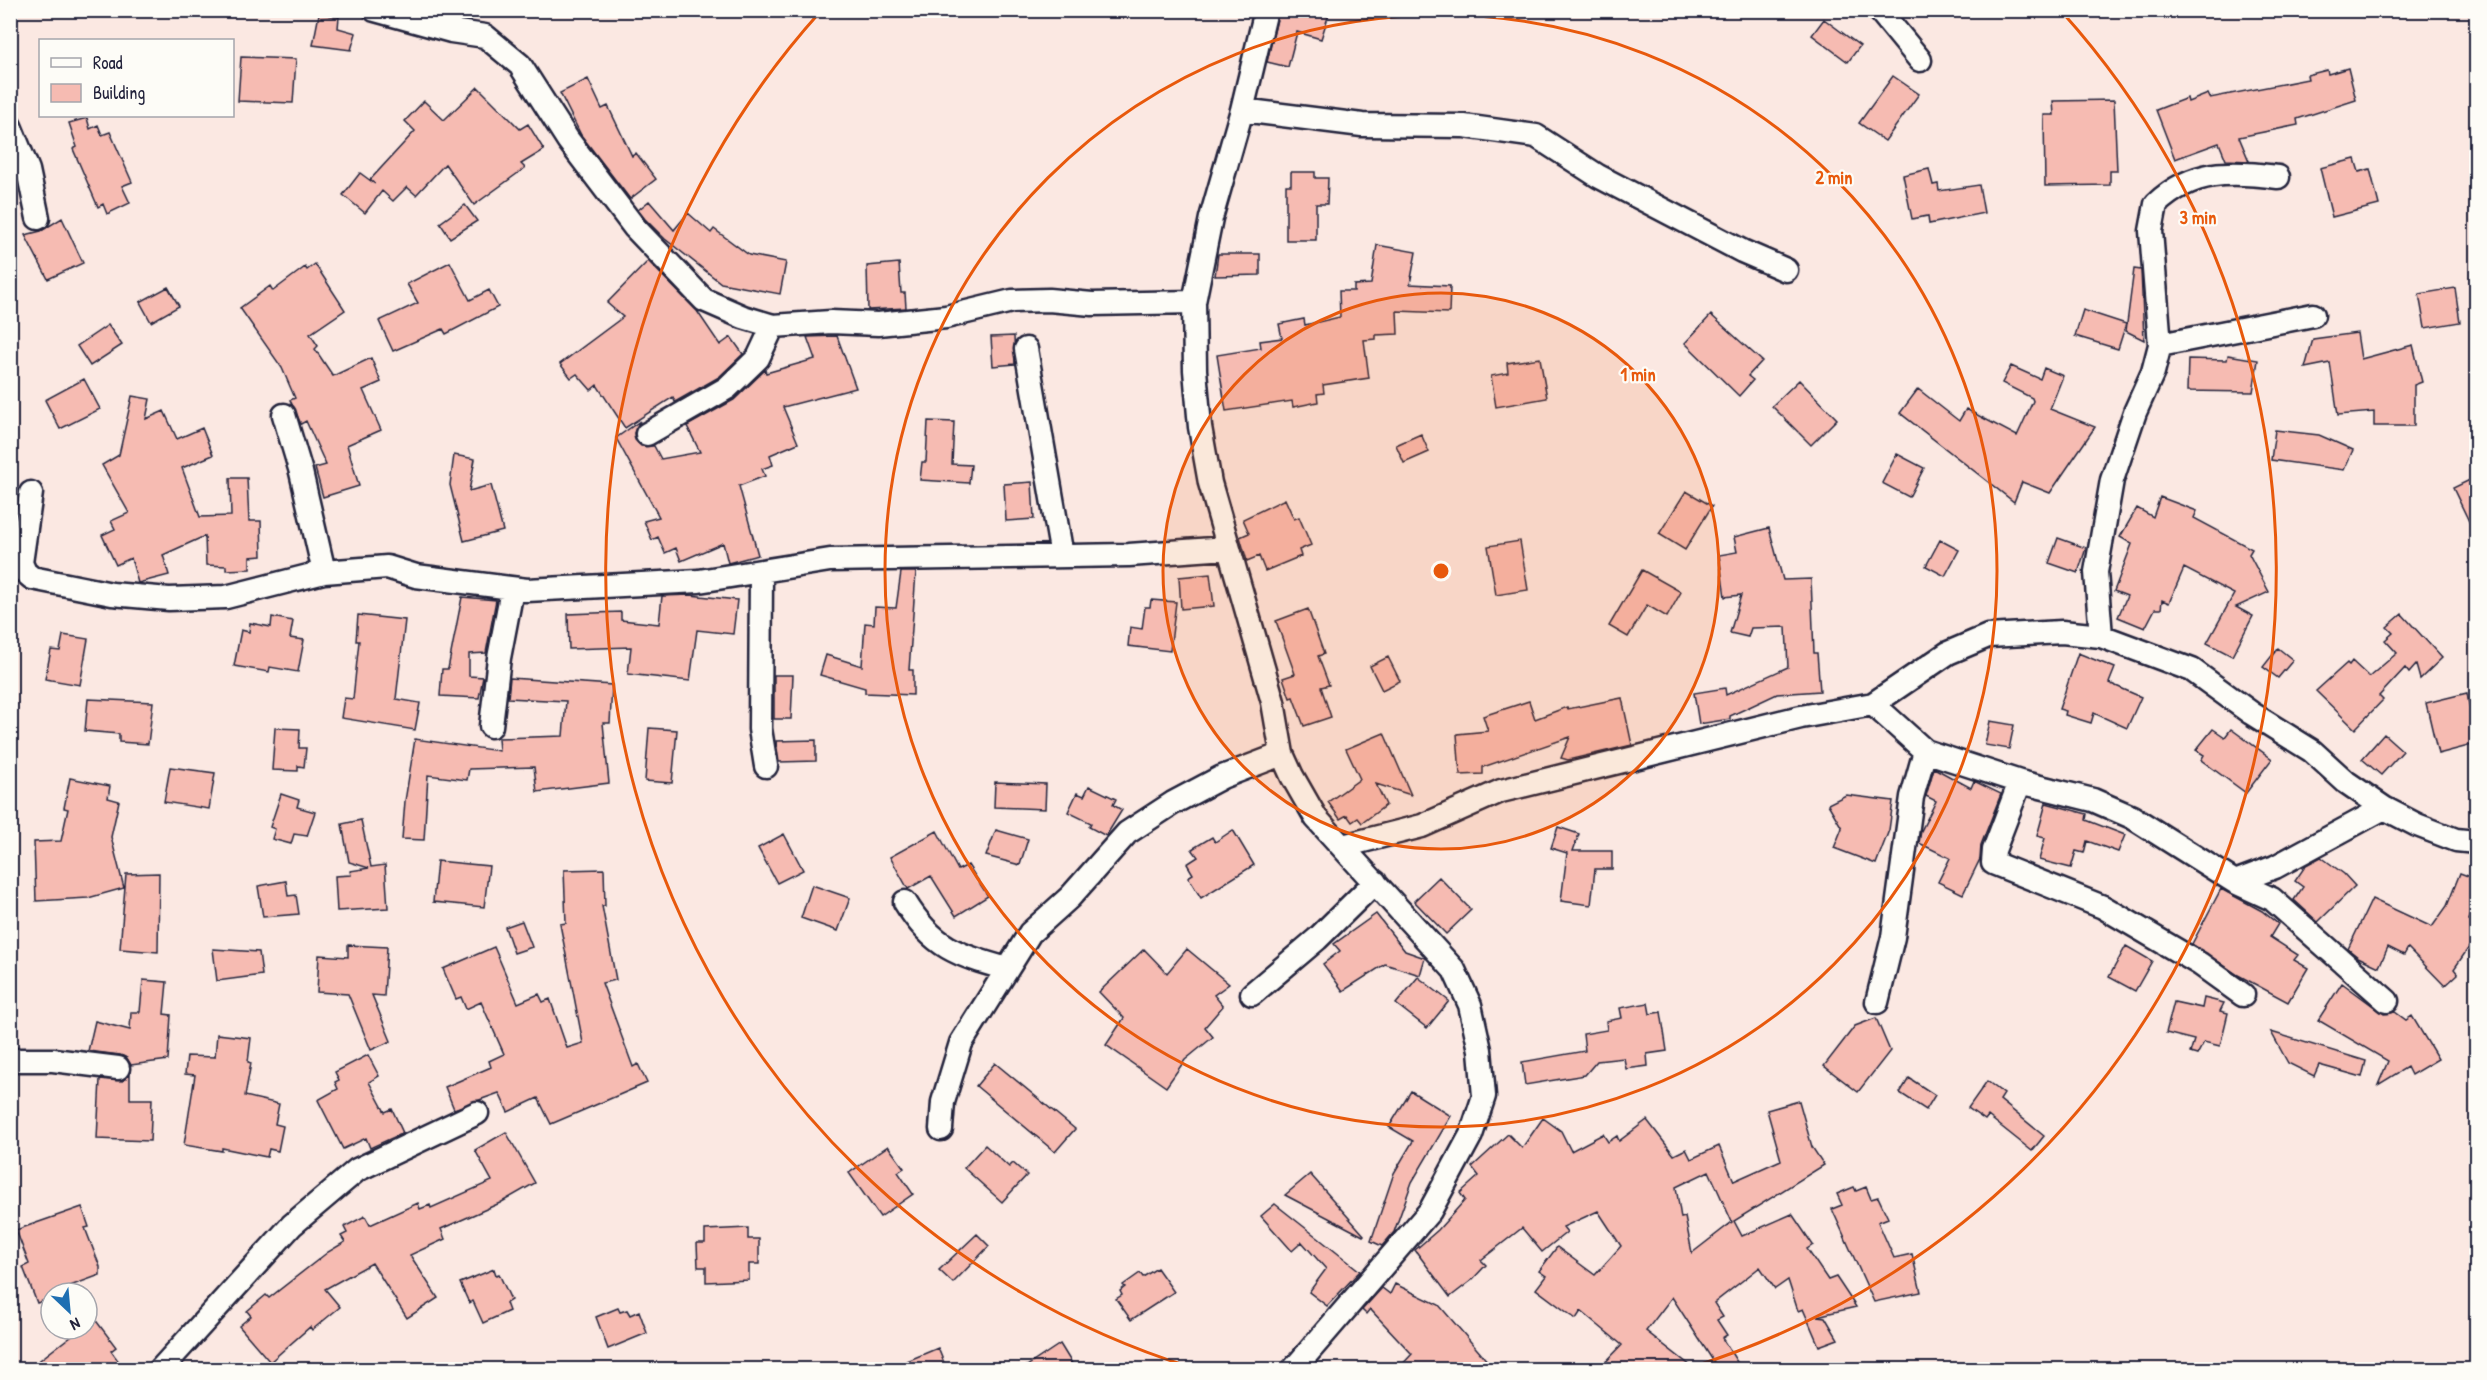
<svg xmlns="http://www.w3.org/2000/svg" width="2487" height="1380" viewBox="0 0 2487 1380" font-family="'Patrick Hand',sans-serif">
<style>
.building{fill:#f6bbb2;stroke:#22223b;stroke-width:1.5;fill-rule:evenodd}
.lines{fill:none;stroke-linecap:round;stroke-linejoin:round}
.minor-casing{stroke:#22223b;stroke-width:27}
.minor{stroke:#fdfcf7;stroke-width:22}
.ring{fill:none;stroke:#e8590c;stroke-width:3}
.centre{fill:#e8590c;stroke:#fdfcf7;stroke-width:3}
.ring-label{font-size:18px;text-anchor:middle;font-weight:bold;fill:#e8590c;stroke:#fdfcf7;stroke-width:4.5;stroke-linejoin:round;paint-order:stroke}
</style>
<rect width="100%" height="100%" fill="#fbe8e2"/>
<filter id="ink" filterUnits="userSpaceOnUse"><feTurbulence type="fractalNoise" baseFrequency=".0167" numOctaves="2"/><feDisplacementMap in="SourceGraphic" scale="12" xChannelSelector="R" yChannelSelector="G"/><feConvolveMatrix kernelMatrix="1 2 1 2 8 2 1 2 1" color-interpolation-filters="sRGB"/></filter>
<g filter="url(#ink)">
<path class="building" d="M1279,10H1317L1329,14L1321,39L1297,32L1288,67L1267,62Z
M319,14L339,17L338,28L356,33L351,50L313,45Z
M1824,19L1860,46L1848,62L1812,35Z
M241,57L296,59L293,103L238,101Z
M2348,68L2356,100L2297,119L2298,125L2239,137L2249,161L2226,160L2219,143L2175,159L2156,110L2187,98L2188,102L2208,94L2210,98L2308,79L2307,75L2327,70L2328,74Z
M1893,76L1919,94L1885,141L1859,123Z
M588,79L602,109L608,106L632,156L636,153L656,179L630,199L581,135L560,93Z
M478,87L520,129L528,124L544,150L521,164L525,168L474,205L445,164L416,195L407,187L393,201L382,191L365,213L343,195L360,173L375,184L370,180L415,131L405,121L424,101L444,120Z
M2114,100L2117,171H2110V185L2045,186L2044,115H2054L2053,101Z
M87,118L90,129L98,125L102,135L110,132L132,182L122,186L130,203L107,214L103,204L98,207L73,149L77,147L69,123Z
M2355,159L2359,172L2370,169L2379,205L2332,217L2320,168Z
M1929,169L1933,185L1938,184L1939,191L1979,185L1984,213L1929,224L1928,216L1912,219L1903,175Z
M1291,172H1315V178H1328L1327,204H1316V240H1286V185H1291Z
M649,201L674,230L688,213L711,233L714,229L749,255L786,262L780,294L721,283L665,239L645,219L638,210Z
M465,205L477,221L450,238L440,223Z
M62,218L83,263L48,279L25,235L41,231Z
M1377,245L1416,252L1410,284L1450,286L1449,313L1397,311L1398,334L1376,335V339L1364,340L1369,378L1323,385L1324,393L1317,394L1318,402L1293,407L1292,401L1226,411L1217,355L1261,348L1260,341L1282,338L1279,324L1304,319L1305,325L1340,317L1339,291H1354V285L1371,284Z
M1218,254H1260V275L1215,276Z
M648,261L697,311L720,345L731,337L743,354L719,377L675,402L673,397L625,428L597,385L591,390L577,374L571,378L560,364L623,317L607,303Z
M450,262L470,300L489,290L498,307L446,334L443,329L393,351L379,321L418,303L407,284Z
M899,263L901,293H905L906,308L868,310L867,266Z
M315,264L345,310L310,334L318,346L315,349L333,376L371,358L381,382L363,390L381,430L347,445L359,486L323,497L315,468L326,465L306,421L301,424L290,400L295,398L282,368L240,308L270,286L273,291L305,267L307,270Z
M2134,269L2141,270L2144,340L2126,331Z
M168,287L179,306L151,322L140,302Z
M2455,288L2460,322L2425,328L2419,294Z
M2083,310L2126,324L2118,349L2075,336Z
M1711,315L1762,361L1748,376L1753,380L1739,396L1685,343Z
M108,325L122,345L90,366L77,346Z
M2357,333L2361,359L2413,345L2422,382L2414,385V426H2374V412L2338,415L2330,363L2305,368L2313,339Z
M837,336L856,388L783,407L798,443L770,455L773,465L762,469L765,476L739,486L758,555L728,563L723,543L681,561L676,548L665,553L658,537L652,540L644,521L659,517L616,438L640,421L634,433L635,440L641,446H654L661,459L700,452L687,426L734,400L765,370L766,373L815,359L807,337Z
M1014,336L1015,364L993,366L991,337Z
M2228,355L2258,360L2253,392L2187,391L2188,359L2227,360Z
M1540,358L1547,398L1496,407L1491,376L1508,373L1507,363Z
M2011,366L2040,379L2044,368L2063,376L2050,409L2095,427L2050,493L2022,482L2014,502L1900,413L1918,389L1959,421L1966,409L2017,436L2033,401L2032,398L2002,383Z
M84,379L100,409L60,429L45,400Z
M1799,380L1837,419L1811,445L1772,406Z
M132,396L150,399L146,419L164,411L177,439L202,428L213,455L182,468L200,517L231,516L230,478H247L249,521H261L262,556L250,557V569L226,570V566L206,565L205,536L163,555L169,575L138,583L131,558L116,565L102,535L115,529L111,521L129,513L102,465L119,455Z
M928,421L954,422L952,464L971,465L969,483L920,480L922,462H926Z
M2275,430L2319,435L2353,450L2344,470L2271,460Z
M1421,434L1429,452L1404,463L1396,445Z
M1897,454L1924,468L1909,497L1882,483Z
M454,455L475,459L469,491L491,485L503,531L464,541L450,485Z
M2476,477V536L2453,488Z
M1032,482L1034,519L1006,521L1004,484Z
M1686,491L1712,506L1685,550L1659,534Z
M2160,497L2197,511L2194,518L2252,549L2249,554L2269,592L2236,607L2253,616L2232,656L2207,643L2234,594L2184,568L2169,603L2162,600L2161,609H2155L2145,628L2118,617L2127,596L2114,591L2132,544L2120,537L2137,508L2153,517Z
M1285,499L1294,519L1299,517L1311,545L1299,550L1301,556L1265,571L1259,556L1247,561L1240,537L1249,533L1243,519Z
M1769,528L1783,580L1811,579L1814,653H1817L1820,691L1777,694L1730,716V719L1699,724L1694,693L1725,688L1726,695L1788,667L1786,627L1751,628L1748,637L1730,633L1741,595L1725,597L1719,555L1737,552L1734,537Z
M2058,538L2086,548L2078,573L2049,563Z
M1940,540L1959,550L1945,576L1926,566Z
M1520,541L1528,590L1496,595L1488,546Z
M1642,570L1681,592L1667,617L1647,605L1628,637L1609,626Z
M901,572H916L909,670H913V695L865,693V688L820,675L826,655L862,666L865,623L874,624L875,607L896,608Z
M1210,574L1214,606L1181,609L1179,577Z
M662,596L690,595L737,600L733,634L697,630L690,681L628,674L631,647L569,649L568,614L621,612V620L659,624Z
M462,597L496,600L486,653L469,654V676L483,677L479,698L440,696L442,669H448Z
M1151,600L1176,602L1170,651L1128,646L1130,627L1142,629L1145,607H1150Z
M1308,609L1324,654L1318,656L1329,685L1321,687L1331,717L1304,726L1293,697L1290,698L1283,678L1295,674L1276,621Z
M2402,614L2442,658L2420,679L2416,665L2409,673L2405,668L2379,696L2383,700L2355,729L2316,691L2347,663L2349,665L2352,661L2369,677L2397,653L2385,640L2393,633L2387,627Z
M358,615L405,620L396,699L420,703L415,730L341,718L344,698L353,699L359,641H356Z
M272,617L293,621L290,638L304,640L298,672L270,667L269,672L234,666L241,630L249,632L250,623L271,627Z
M63,635L88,639L80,685L45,679L51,650L60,651Z
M2278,648L2293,660L2278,678L2263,667Z
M2078,653L2115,668L2109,683L2141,697L2127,728L2094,713L2091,723L2065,715L2066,711L2059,709Z
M1388,657L1400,681L1382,690L1370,666Z
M774,675H793L791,719H774Z
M510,678L612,685L610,723H603L609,783L537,792L534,767L469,769L467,780L428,775L424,840L402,839L405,801L415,739L499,751L498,738L563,736L566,701L508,698Z
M2467,693L2476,744L2438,754L2426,703Z
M1622,698L1632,745L1568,760L1561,758L1570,737L1483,767V774L1460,775L1457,734L1488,731L1483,716L1529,701L1535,719L1567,707L1568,709Z
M88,699L153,702L148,744L119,742V734L85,731Z
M1990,721L2014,725L2009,749L1985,745Z
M275,728L300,729L299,748H306L304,767L298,766V771L272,770Z
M649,728L677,730L672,783L645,781Z
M2213,729L2225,737L2231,729L2272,759L2246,793L2201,760L2204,755L2196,750Z
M1384,733L1411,795L1376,784L1386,805L1362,823L1358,818L1352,822L1347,815L1340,819L1328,802L1360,779L1346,749Z
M2384,734L2403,751L2381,775L2362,759Z
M816,740V761L779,762L776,741Z
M170,767L215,773L209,809L164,802Z
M1934,768L1971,788L1974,781L2001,794L1981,845L1980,859L1963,894L1938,882L1950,858L1919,843L1921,831L1936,801L1926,796Z
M70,778L110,786L108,798L119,801L111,837L124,888L88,898L36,901L34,842L61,841L68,809L64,808Z
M995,782L1046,784L1045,809L994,807Z
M1089,786L1116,799L1113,805L1122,810L1106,836L1089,827L1091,823L1068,812L1077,793L1084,796Z
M281,794L299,800L297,807L315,812L307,836L294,834L291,844L272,839L275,829L270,827Z
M1846,795L1893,801L1889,830L1876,864L1834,848L1842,828L1828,804Z
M2046,803L2087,814L2086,820L2125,835L2118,852L2087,841L2084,853L2076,851L2071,868L2039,860L2045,838L2037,836Z
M361,820L371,867L385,865L388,908L337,911L335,876L351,875L350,871L369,868L349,862L342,824Z
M1558,827L1579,834L1573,851H1612V869H1595L1591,905L1561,901L1567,853L1551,848Z
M996,830L1028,839L1020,865L986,856Z
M1233,830L1254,865L1201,898L1188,877L1193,874L1187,864L1198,857L1192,849L1212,837L1215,842Z
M937,831L958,870L968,865L988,896L956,916L931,876L908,889L890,857Z
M784,834L803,870L777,883L758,848Z
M2321,857L2344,874L2355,886L2318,922L2294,900L2303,887L2295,881L2306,865Z
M437,861L489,866L484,907L433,902Z
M604,869L605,906H602L616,980L602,983L633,1067L638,1064L647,1083L551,1124L538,1098L508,1112L499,1093L454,1109L445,1087L491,1067L489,1061L504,1054L481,1002L466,1009L461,997L456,999L443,969L494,947L518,1003L539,994L543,1002L550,999L567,1048L583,1043L560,924L566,923L564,870Z
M159,873L158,952L120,949L126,874Z
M2460,873L2476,879V896L2468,920L2476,926V937L2454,969L2458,974L2445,986L2408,948L2404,955L2388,947L2379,967L2358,957L2348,949L2372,899L2432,927L2447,906Z
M1439,877L1471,910L1446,934L1414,901Z
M286,881L288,896L296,895L299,914L263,917L258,886Z
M812,885L850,898L838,931L801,918Z
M2221,889L2262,911L2278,924L2270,937L2298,955L2294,960L2308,968L2288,1002L2238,975L2192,944Z
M1376,914L1405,951L1425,958L1420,975L1385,964L1343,991L1323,964L1340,951L1334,944Z
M522,921L532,947L514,953L505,927Z
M348,945L387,947L384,996L372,995L391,1041L371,1050L348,994L317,992L319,955L348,957Z
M2126,946L2152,961L2135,991L2109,977Z
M213,949L259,952L262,975L217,981Z
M1144,949L1167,973L1187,949L1229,984L1214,995L1223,1006L1205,1027L1213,1037L1185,1060L1166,1087L1106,1045L1124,1018L1099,992Z
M1418,977L1449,1001L1427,1028L1396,1004Z
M143,980L167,982L164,1014L171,1015L168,1060L131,1065L127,1058L120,1055L88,1051L95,1021L130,1030L131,1012H140Z
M2342,983L2384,1014L2395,1012L2406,1020L2412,1016L2438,1059L2411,1075L2407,1067L2378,1085L2388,1061L2318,1020Z
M2204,998L2224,1003L2220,1011L2228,1013L2220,1046L2204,1042L2197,1055L2190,1053L2194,1040L2166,1033L2174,1002L2202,1008Z
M1648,1003L1650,1014L1661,1012L1667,1051L1647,1054L1648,1066L1626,1069L1624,1058L1597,1061L1585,1075L1525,1085L1522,1062L1585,1051L1583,1034L1607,1030L1606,1021L1622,1018L1620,1008Z
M1876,1018L1890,1051L1858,1092L1824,1066L1855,1026Z
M2271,1032L2366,1061L2362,1077L2319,1065L2314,1076L2288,1063Z
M217,1034L251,1038L248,1062L251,1063L245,1096L279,1104L275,1124L283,1126L278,1151L269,1149L267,1157L222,1148V1151L184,1145L195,1075L185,1074L187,1056L215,1057Z
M368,1055L379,1076L369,1082L385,1112L392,1109L403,1133L370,1148L366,1138L343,1149L318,1100L338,1089L335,1082L339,1080L335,1072Z
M995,1063L1075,1129L1055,1152L976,1086Z
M130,1073V1099H152L150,1141L97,1139L100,1079L123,1081Z
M1909,1078L1935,1095L1926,1110L1900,1093Z
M1987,1081L2004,1094L2000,1100L2044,1136L2032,1151L1988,1116L1985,1120L1968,1108Z
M1411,1091L1451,1116L1412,1182L1394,1232L1382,1246L1371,1241L1394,1173L1413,1141L1389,1127Z
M1799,1101L1812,1147L1824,1165L1734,1221L1742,1236L1792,1214L1813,1245L1807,1249L1828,1280L1836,1277L1856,1307L1817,1316L1825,1317L1838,1339L1819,1346L1803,1309L1798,1311L1788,1280L1775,1289L1760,1267L1714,1303L1723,1317L1717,1320L1727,1335L1722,1338L1742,1370H1719L1672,1297L1646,1331L1696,1370H1598L1622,1345L1581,1311L1576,1319L1536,1289L1546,1276L1539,1271L1557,1247L1595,1275L1621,1246L1598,1211L1563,1227L1567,1232L1542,1252L1522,1228L1481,1260L1486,1265L1472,1280L1450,1297L1415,1250L1438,1230L1465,1200L1460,1193L1479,1176L1472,1167L1508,1134L1522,1148L1543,1118L1561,1131L1571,1151L1603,1134L1608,1142L1617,1136L1619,1141L1647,1120L1674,1155L1686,1149L1691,1159L1719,1146L1734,1181L1781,1160L1767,1110ZM1709,1171L1732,1222L1692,1253L1685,1217L1681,1218L1676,1187Z
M506,1132L535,1183L500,1203L441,1229L445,1239L410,1255L438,1298L407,1318L372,1263L325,1289L340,1307L312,1330L310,1327L270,1362L239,1326L251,1316L247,1311L266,1295L269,1298L328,1252L345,1242L341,1236L347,1233L344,1227L365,1216L370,1225L418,1203L420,1209L430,1205L431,1208L492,1181L475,1150Z
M985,1145L1009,1167L1013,1163L1027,1175L1002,1202L964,1168Z
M888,1146L904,1168L898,1172L913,1194L880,1217L849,1173Z
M1310,1174L1364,1235L1363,1236L1285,1195Z
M1854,1187L1856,1191L1866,1187L1871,1199L1878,1197L1888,1218L1878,1222L1894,1258L1912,1254L1921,1292L1874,1302L1832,1209L1842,1205L1837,1194Z
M1275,1204L1360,1271L1327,1306L1309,1292L1326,1269L1302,1242L1292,1251L1261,1216Z
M82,1207L89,1227L85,1228L100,1267V1275L51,1293V1298L37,1303L23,1267L29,1264L16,1230Z
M748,1228V1239H759V1264H749V1280L706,1282V1267H698L697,1243H705V1230Z
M977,1234L989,1246L953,1283L939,1270Z
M1157,1268L1174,1292L1131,1320L1116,1299L1122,1295L1120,1291L1125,1287L1123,1285L1140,1273L1143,1277Z
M494,1269L496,1275L499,1274L511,1300L506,1303L509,1311L483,1323L473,1301L469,1303L460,1283Z
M1395,1284L1439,1305L1495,1370H1397L1412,1354L1370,1309L1366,1314L1362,1310L1382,1288L1390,1294Z
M618,1308L620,1312L627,1310L630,1315L639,1311L647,1333L608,1349L596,1317Z
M94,1318L116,1347L111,1351L125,1370H27L80,1329H87V1323Z
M1060,1344L1076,1370H1021Z
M938,1348L947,1370H888V1369Z"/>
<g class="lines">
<g class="minor-casing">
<path id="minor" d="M375,10L451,31L485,36L520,65L568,140L635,228L704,300L743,317L773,326L831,322L878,324L946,317L1012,301L1049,300L1092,304L1194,302
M1266,10L1242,110L1211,218L1194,302L1195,370L1200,427L1210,483L1273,702L1282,754L1292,776L1316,818L1454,970L1470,1005L1480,1050L1484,1096L1471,1135L1430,1211L1293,1370
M1879,10L1920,60
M1242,110L1362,125L1464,126L1536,136L1598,176L1742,251L1786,270
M10,126L28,170L38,218
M2160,345L2313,315
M1026,349L1062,556
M284,415L301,472L324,572
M647,434L727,388L758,358L773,326
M31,493L21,563L25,572L32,578L112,594L169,599L226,597L324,572L387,567L416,576L527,590L699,581L830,560L1129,555L1227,548
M761,572L760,729L766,766
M2101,636L2096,572L2112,480L2135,412L2153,372L2160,345L2151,231L2156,204C2193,169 2231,171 2278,177
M1873,704L1925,751L2020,782L2093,800L2132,817L2235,882L2272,899L2387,1001
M491,726L499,658L512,590
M2020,782L1994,850L1993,863L2103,907L2200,964L2243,995
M1343,846L1422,826L1501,791L1801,717L1873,704L1948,653L1988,636L2062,632L2101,636L2192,670L2251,713L2312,751L2346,782L2384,808L2417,825L2456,840L2476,842
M2235,882L2275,867L2384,808
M905,902C933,948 958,955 1007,969
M1252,994L1317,939L1375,882
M1877,1002L1893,937L1912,797L1925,751
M10,1060H53L118,1068
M941,1129L943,1102L961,1043L1030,933L1070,897L1127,833L1173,803L1222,777L1282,754
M160,1370L292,1225L357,1170L477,1113"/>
</g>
<use href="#minor" class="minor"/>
</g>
</g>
<circle cx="1441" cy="571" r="278" fill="#e8590c" fill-opacity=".12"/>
<g class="ring">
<circle cx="1441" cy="571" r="278"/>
<circle cx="1441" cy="571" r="556"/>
<path d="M1190 1367A835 835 0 0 1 820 12M2062 12A835 835 0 0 1 1692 1367"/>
</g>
<circle cx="1441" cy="571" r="9" class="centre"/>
<g class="ring-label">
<text x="1834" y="184">2 min</text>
<text x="2198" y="224">3 min</text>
<text x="1638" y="381">1 min</text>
</g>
<rect width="2487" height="1380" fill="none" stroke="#fdfcf7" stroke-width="36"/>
<rect x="18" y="18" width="2451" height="1344" fill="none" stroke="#22223b" stroke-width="2" filter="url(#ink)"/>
<rect x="39" y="39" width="195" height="78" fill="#fdfcf7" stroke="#a5a5ac" stroke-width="1.5"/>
<rect x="51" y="58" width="30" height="9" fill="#fdfcf7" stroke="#a5a5ac" stroke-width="1.5"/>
<text x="93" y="69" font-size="18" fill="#22223b">Road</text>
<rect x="51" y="84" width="30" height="18" fill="#f6bbb2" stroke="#a5a5ac" stroke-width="1.5"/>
<text x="93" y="99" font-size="18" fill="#22223b">Building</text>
<g transform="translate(69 1311) rotate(154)"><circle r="28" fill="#fdfcf7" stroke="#a5a5ac" stroke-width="1.5"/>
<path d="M0-4.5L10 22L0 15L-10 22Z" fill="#1f6fb2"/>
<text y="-9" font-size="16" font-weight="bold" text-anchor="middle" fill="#22223b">N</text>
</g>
</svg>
